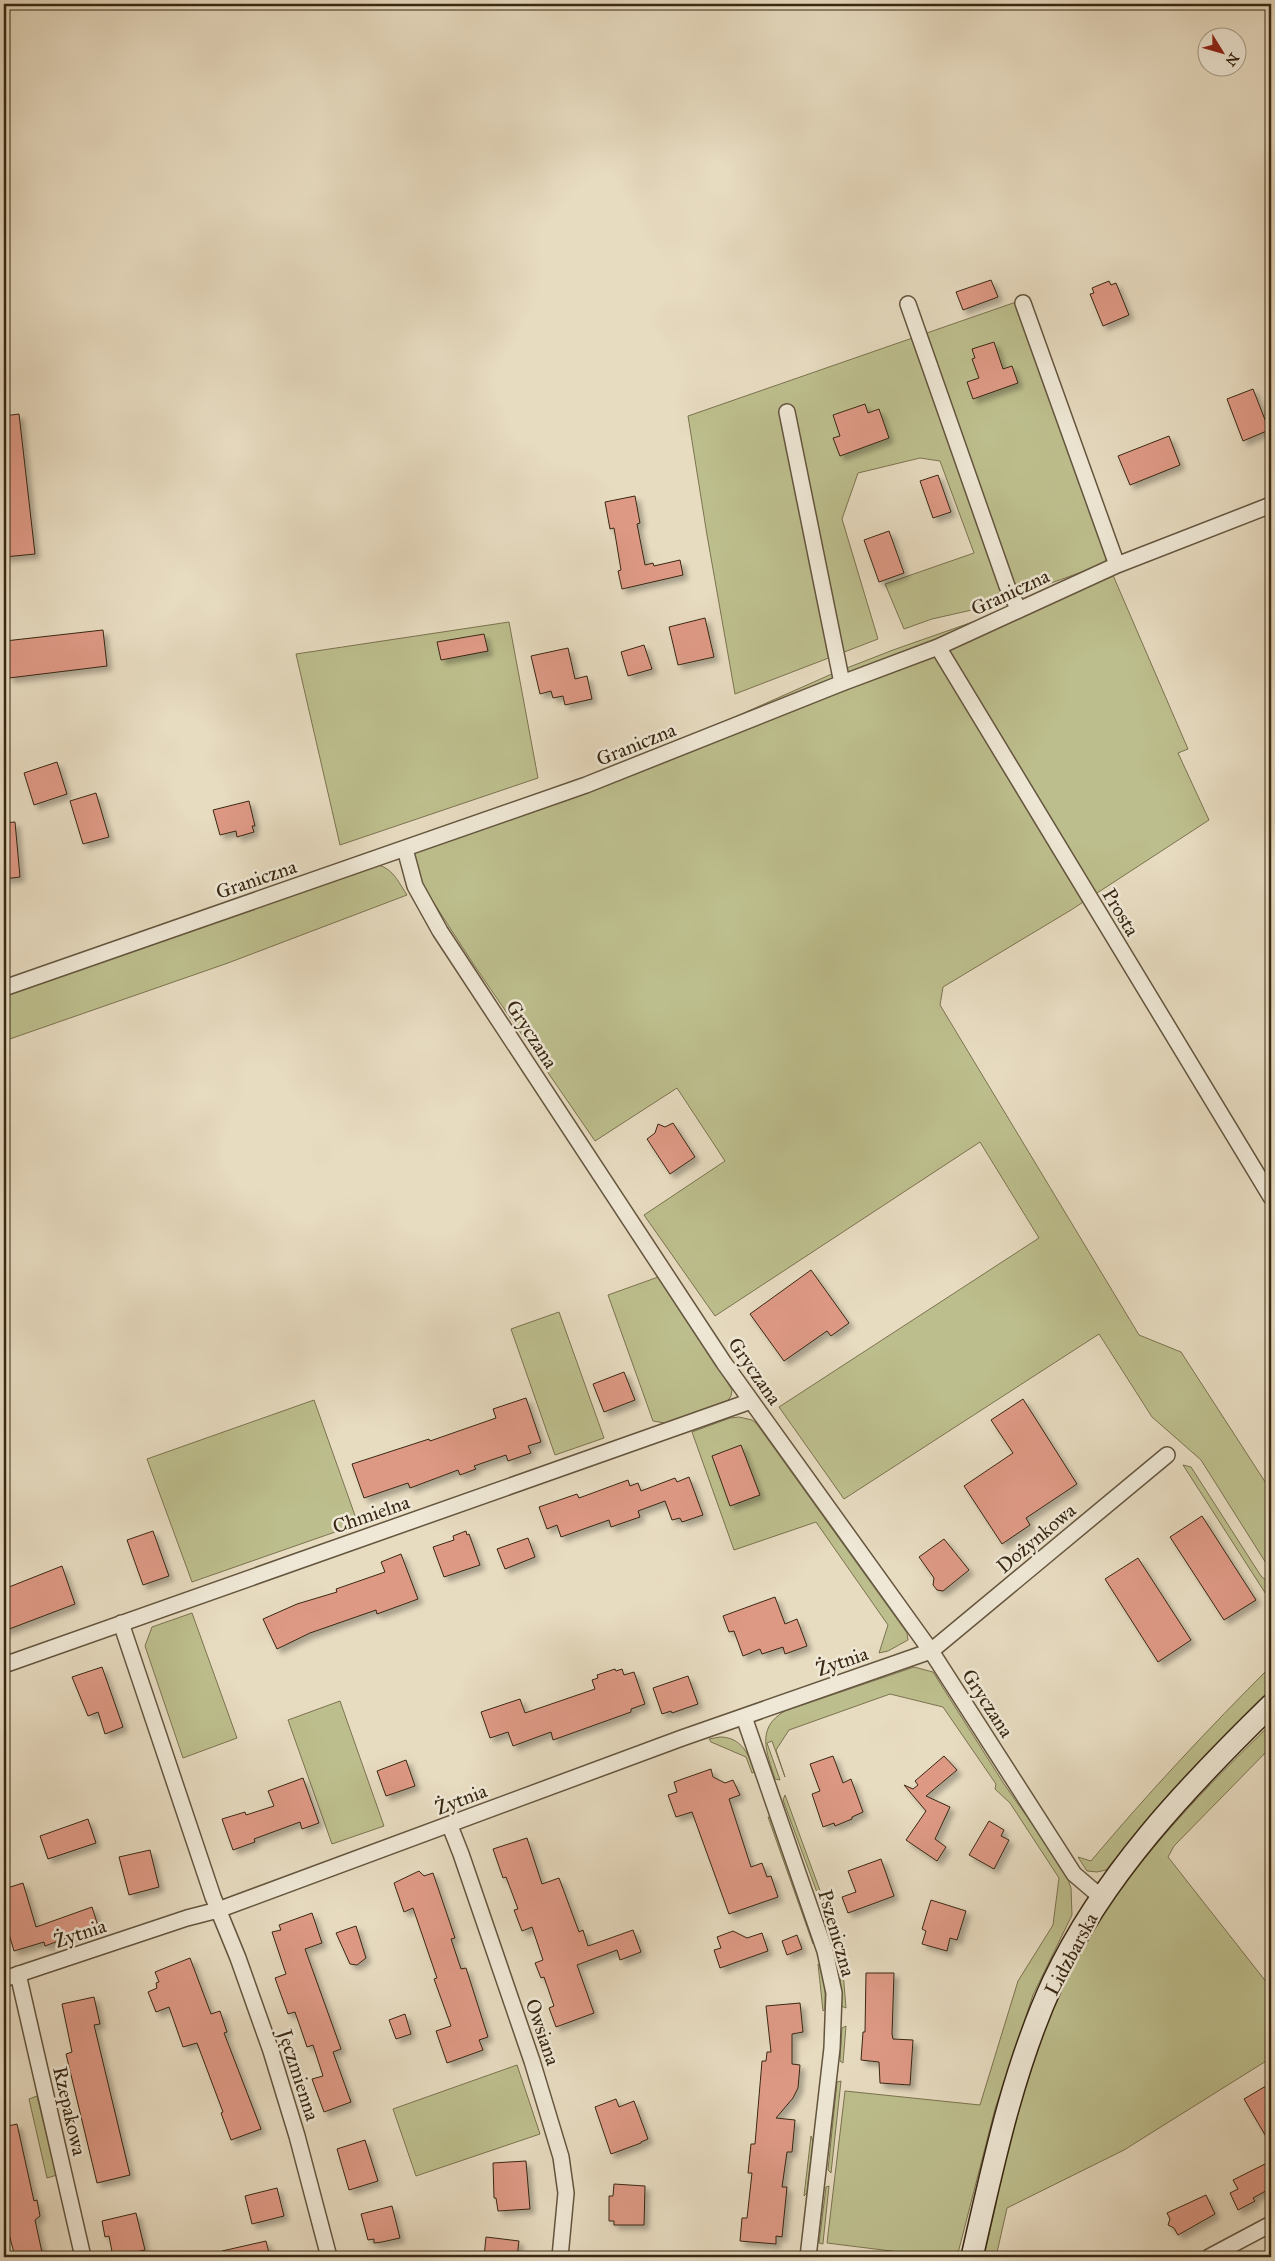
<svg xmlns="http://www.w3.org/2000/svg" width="1275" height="2261" viewBox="0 0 1275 2261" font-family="'IM FELL Great Primer',serif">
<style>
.green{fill:#bdbe8d;stroke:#7b7350}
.building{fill:#de9985;stroke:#392813;filter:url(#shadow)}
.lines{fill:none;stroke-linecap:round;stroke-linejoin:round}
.street-casing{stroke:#64553e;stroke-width:18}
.secondary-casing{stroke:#392813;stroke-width:24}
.street{stroke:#efe8d6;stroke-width:15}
.secondary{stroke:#efe8d6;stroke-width:21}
.labels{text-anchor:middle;stroke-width:5;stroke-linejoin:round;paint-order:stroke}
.street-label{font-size:20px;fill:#392813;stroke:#efe8d6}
</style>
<defs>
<filter id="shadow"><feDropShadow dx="4.5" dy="4.5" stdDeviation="2.5" flood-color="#0004"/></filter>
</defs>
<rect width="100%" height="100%" fill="#e7dbc0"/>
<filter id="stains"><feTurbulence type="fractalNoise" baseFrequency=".004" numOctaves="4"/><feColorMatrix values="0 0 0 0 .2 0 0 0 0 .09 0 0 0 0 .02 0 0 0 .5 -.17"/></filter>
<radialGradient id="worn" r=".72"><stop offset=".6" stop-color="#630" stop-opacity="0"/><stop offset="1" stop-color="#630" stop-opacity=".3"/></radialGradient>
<path class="green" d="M1016,302L1105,550L1106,560L1101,565L985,607L932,619L904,629L885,584L974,553L940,461L920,458L858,473L842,519L878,639L735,694L707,535L688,416Z
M1112,573L1188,749L1178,753L1209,820L1071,910L943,987L940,1005L1139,1335L1181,1352L1271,1491V1571L1201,1460L1152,1417L1099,1334L844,1499L779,1407L1039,1238L980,1142L715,1316L644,1215L725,1161L677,1088L595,1141L474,965L408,863L409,851L577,787L834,673L893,650Z
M509,622L538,778L340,845L296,654Z
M369,862C393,868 394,875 407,895L228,963L4,1041V988Z
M661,1276L732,1390L731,1396L726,1403L665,1423L653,1421L608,1295Z
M559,1312L604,1438L555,1455L511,1329Z
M314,1400L358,1524L192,1582L147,1459Z
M739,1417L752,1420L756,1423L907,1633L908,1640L888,1651L879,1653L888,1625L816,1522L734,1550L692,1432L730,1418Z
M1183,1465L1191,1467L1261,1576L1271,1585V1602Z
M192,1613L237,1738L183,1758L145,1646L152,1627Z
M1271,1666V1690L1170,1793L1106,1870L1097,1872L1087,1871L1078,1857L1091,1861C1148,1793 1208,1729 1271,1666Z
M914,1667L933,1672L1004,1784L1065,1871L1071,1888L1072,1915L1033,1995L995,2109L957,2257H939L827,2243L845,2091L980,2105L1018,1981L1053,1925L1059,1878L1010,1803L995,1789L996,1784L943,1707L890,1694L789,1730L776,1750L785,1777L772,1741L767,1743L780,1780L775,1779C767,1753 755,1728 785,1711Z
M340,1701L384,1826L332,1844L288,1720Z
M1271,1724V1747L1174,1846L1168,1857L1271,1988V2058L1124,2150L1007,2208L996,2257H984L996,2204L995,2198C1018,2113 1044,2007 1091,1932C1140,1855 1206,1787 1271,1724Z
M720,1737C741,1737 749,1754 755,1772L752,1773L746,1757L711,1742L709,1739Z
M785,1795L826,1907L822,1906L783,1800Z
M768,1817L772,1818L816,1941L813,1944Z
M838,1945L843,1971L846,2008L841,2006L840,1971L835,1948Z
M818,1964C827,1973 825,1996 825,2009L823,2011Z
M846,2026L843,2063L840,2061L842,2028Z
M517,2065L540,2134L416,2176L393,2109Z
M841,2081L831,2173L828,2170L837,2082Z
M37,2096L57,2175L47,2178L29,2099Z
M811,2136L813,2142L807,2193L804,2196Z
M829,2186L823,2243V2244L819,2243L826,2187Z"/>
<path class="building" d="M991,280L998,297L963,310L956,292Z
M1109,281L1111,285L1116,283L1129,315L1103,326L1090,294L1094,293L1092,288Z
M994,342L1003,369L1012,366L1018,383L973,399L967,382L979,378L972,359L975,358L972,349Z
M1253,389L1269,430L1243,441L1227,399Z
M865,404L868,413L879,409L889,438L840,456L833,438L840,436L833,415Z
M19,414L35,554L4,557V416Z
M1169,436L1180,465L1130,485L1118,456Z
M938,475L951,512L933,518L920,481Z
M635,496L640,523L637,524L645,565L653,563L654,566L680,560L683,575L622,589L618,571L621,570L614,528L610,529L605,502Z
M889,531L904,573L879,582L864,540Z
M705,618L714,657L678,665L669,627Z
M103,630L107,666L9,678L5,641Z
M484,634L488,651L441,660L437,642Z
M644,645L652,669L628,676L621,652Z
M568,648L575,679L587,676L592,699L565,705L563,696L553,698L551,691L540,694L531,656Z
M57,762L67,794L34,805L24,773Z
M96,793L109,837L83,844L70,801Z
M249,801L255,826H252L254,832L237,837L236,831L220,835L213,810Z
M15,822L20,877L4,879V823Z
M673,1123L695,1157L670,1174L647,1139L655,1133L658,1124L665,1127Z
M811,1270L849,1323L831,1336L827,1331L784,1361L750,1314Z
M624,1372L635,1400L604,1412L593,1384Z
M526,1398L541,1442L528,1446L531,1453L508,1461L506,1455L474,1466L476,1469L460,1475L458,1470L410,1488L408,1483L364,1498L352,1464L429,1439L430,1441L496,1418L493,1409Z
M1023,1399L1077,1484L1026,1518L1030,1525L1002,1544L964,1486L1013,1453L991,1420Z
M741,1445L760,1495L730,1506L712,1456Z
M689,1477L703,1515L682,1522L680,1518L672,1520L665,1501L638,1511L640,1517L611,1527L609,1520L561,1537L557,1525L547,1529L539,1507L577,1494L579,1498L628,1480L630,1486L638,1483L641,1491L675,1478L677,1482Z
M1202,1516L1256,1600L1224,1620L1170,1537Z
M153,1531L169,1576L143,1585L127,1540Z
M466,1531L467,1535L469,1534L480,1565L444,1577L433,1547L454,1540L453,1536Z
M528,1538L535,1557L505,1569L497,1549Z
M944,1539L969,1570L943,1591L937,1590L933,1585L934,1578L919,1557Z
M401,1554L418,1599L377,1614L376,1610L310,1633L277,1649L263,1619L297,1604L337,1592L336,1589L385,1572L381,1562Z
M1138,1558L1191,1640L1158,1662L1105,1579Z
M62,1566L75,1604L4,1631V1589Z
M775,1597L785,1624L797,1619L807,1646L785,1654L783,1647L762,1654L760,1649L743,1656L734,1631L729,1632L723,1616Z
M102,1667L123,1727L105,1734L98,1712L88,1716L72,1677Z
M615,1669L616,1671L622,1669L624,1675L634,1672L645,1704L631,1709V1712L553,1740L551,1732L513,1746L508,1732L490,1738L481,1712L520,1699L525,1713L595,1689L592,1680L598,1678L597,1675Z
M688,1676L698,1704L672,1713L671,1711L662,1714L653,1688Z
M833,1756L843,1783L851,1779L863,1812L852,1817V1819L835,1826L834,1823L823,1827L812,1794L820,1791L810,1764Z
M944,1756L957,1770L926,1796L950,1807L935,1839L946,1847L937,1861L906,1840L926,1811L904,1785L913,1789L918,1785L915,1781Z
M406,1760L415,1786L386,1796L377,1771Z
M711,1769L713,1777L725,1783L733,1780L740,1795L729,1799L751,1867L762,1863L767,1877L771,1876L778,1897L729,1914L692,1812L676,1817L668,1795L677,1792L674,1782Z
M303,1778L319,1823L302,1829L300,1822L254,1839L255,1842L233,1850L222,1819L245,1812L246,1815L274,1806L268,1791Z
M88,1819L96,1843L48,1859L40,1836Z
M989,1821L1004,1830L1001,1836L1009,1840L994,1869L969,1855Z
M527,1838L542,1884L559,1878L579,1932L583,1930L588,1946L633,1930L641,1952L620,1960L617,1950L577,1965L594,2013L556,2027L549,2008L554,2006L544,1977L541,1978L535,1963L543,1960L532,1927L522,1931L514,1910L518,1909L506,1877L503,1878L493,1849Z
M150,1850L159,1887L129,1895L119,1857Z
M881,1859L894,1896L848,1913L842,1897L856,1892L848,1871Z
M419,1871L424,1876L433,1873L455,1938L451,1939L461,1969L466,1968L488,2037L479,2040L483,2050L447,2063L436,2031L451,2026L434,1979L437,1978L413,1908L404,1912L394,1883Z
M23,1883L36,1927L92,1907L98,1926L45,1946L44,1942L14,1951L4,1917V1889Z
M931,1900L966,1911L957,1940L950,1938L947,1951L922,1944L926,1931L922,1929Z
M312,1913L322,1943L305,1949L341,2049L333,2052L351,2102L324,2112L312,2079L323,2076L313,2045L307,2047L295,2012L288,2014L275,1978L286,1974L272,1932L281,1930L279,1925Z
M356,1926L366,1958L357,1965L350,1964L336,1933Z
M733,1931L747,1938L762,1933L768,1951L720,1968L714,1950L721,1948L717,1937Z
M797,1935L802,1949L787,1955L782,1941Z
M190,1958L211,2014L220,2011L227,2032L224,2033L261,2129L231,2140L221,2113L223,2112L197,2043L183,2047L169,2007L156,2012L148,1992L157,1988L156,1983L159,1982L155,1972Z
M866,1973H894L892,2034L893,2039L913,2040L910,2085L880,2083L879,2062L861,2060L863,2032H865Z
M94,1997L100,2024L94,2025L130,2175L97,2183L66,2054L72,2052L62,2004Z
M800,2003L803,2032L792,2034V2064L800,2065L798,2088L793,2098L776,2118L795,2120L792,2152H787L782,2187H787L782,2237L776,2236V2244L740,2241L742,2218H747L752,2173H748L751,2144H755L762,2061H766L767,2052H771L766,2006Z
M405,2014L411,2034L396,2039L389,2020Z
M1271,2083V2145L1244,2099Z
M616,2099L619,2107L634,2101L648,2139L641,2142V2143L611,2154L595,2107Z
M17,2124L34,2201L37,2200L40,2216L35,2220L43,2257H15L7,2226H4V2127Z
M365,2140L378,2181L349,2190L337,2149Z
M526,2161L530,2209L498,2211L496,2198H494L493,2163Z
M1265,2164L1271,2176V2188L1253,2198L1255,2201L1238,2210L1230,2193L1238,2189L1233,2180Z
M614,2184L645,2186L644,2225H614V2221H609V2196H613Z
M277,2188L284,2216L252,2224L245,2196Z
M1206,2195L1215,2214L1178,2235L1174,2228L1168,2225L1170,2219L1167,2213Z
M392,2206L400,2238L382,2242L374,2243V2239L368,2240L361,2214Z
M136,2213L145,2250L113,2257L109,2236L105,2237L102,2221Z
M486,2237L519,2241L517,2257H484Z
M266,2241L270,2257H223L222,2251Z"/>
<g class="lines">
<g class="street-casing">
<path id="street" d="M1023,303L1117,565
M908,304L1007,586L1019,610
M787,412L842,683
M938,647L1271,1197
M405,849L415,886L440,931L724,1363L931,1651L1074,1874L1102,1898
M4,988L586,785L842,683L938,647L1117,565L1271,505
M121,1623L213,1897L238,1958L271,2051L297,2136L329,2257
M4,1665L751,1401
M744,1717L825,1951L834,1993L832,2048L808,2257
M450,1826L461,1854L532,2061L561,2157L566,2193L560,2257
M18,1974L83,2257
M4,1979L187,1918L218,1910L682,1738L931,1651L1167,1455
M1209,2257L1271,2224"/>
</g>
<g class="secondary-casing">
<path id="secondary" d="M972,2257C993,2165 1013,2069 1053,1982C1103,1875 1187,1787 1271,1705"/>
</g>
<use href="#street" class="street"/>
<use href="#secondary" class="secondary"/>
</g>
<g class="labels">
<g class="street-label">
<text transform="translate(1010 592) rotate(-25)" y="7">Graniczna</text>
<text transform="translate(636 744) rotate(-22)" y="7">Graniczna</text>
<text transform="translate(256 879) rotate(-19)" y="7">Graniczna</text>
<text transform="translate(1121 912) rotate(59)" y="7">Prosta</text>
<text transform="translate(532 1034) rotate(57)" y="7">Gryczana</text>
<text transform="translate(755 1371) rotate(55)" y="7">Gryczana</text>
<text transform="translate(371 1514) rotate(-19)" y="7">Chmielna</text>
<text transform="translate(1036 1538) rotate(-40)" y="7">Dożynkowa</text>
<text transform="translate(842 1661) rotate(-19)" y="7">Żytnia</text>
<text transform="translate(988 1703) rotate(57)" y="7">Gryczana</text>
<text transform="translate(461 1799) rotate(-21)" y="7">Żytnia</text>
<text transform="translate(80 1933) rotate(-18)" y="7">Żytnia</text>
<text transform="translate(837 1933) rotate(74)" y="7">Pszeniczna</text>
<text transform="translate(1071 1954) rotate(-62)" y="7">Lidzbarska</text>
<text transform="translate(543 2032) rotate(71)" y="7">Owsiana</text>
<text transform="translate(299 2075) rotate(72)" y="7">Jęczmienna</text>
<text transform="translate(70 2111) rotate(77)" y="7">Rzepakowa</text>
</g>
</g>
<rect width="1275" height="2261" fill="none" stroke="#e7dbc0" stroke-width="20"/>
<rect x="5" y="5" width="1265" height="2251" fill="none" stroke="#392813" stroke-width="2.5"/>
<rect x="10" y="10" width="1255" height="2241" fill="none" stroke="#392813"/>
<g transform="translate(1222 52) rotate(127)"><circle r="24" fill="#efe8d6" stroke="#a69b88"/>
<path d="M0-4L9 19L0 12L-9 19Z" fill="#8f2418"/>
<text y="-8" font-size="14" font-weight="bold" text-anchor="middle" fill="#392813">N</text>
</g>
<rect width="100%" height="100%" filter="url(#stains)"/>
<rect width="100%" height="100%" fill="url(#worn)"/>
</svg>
